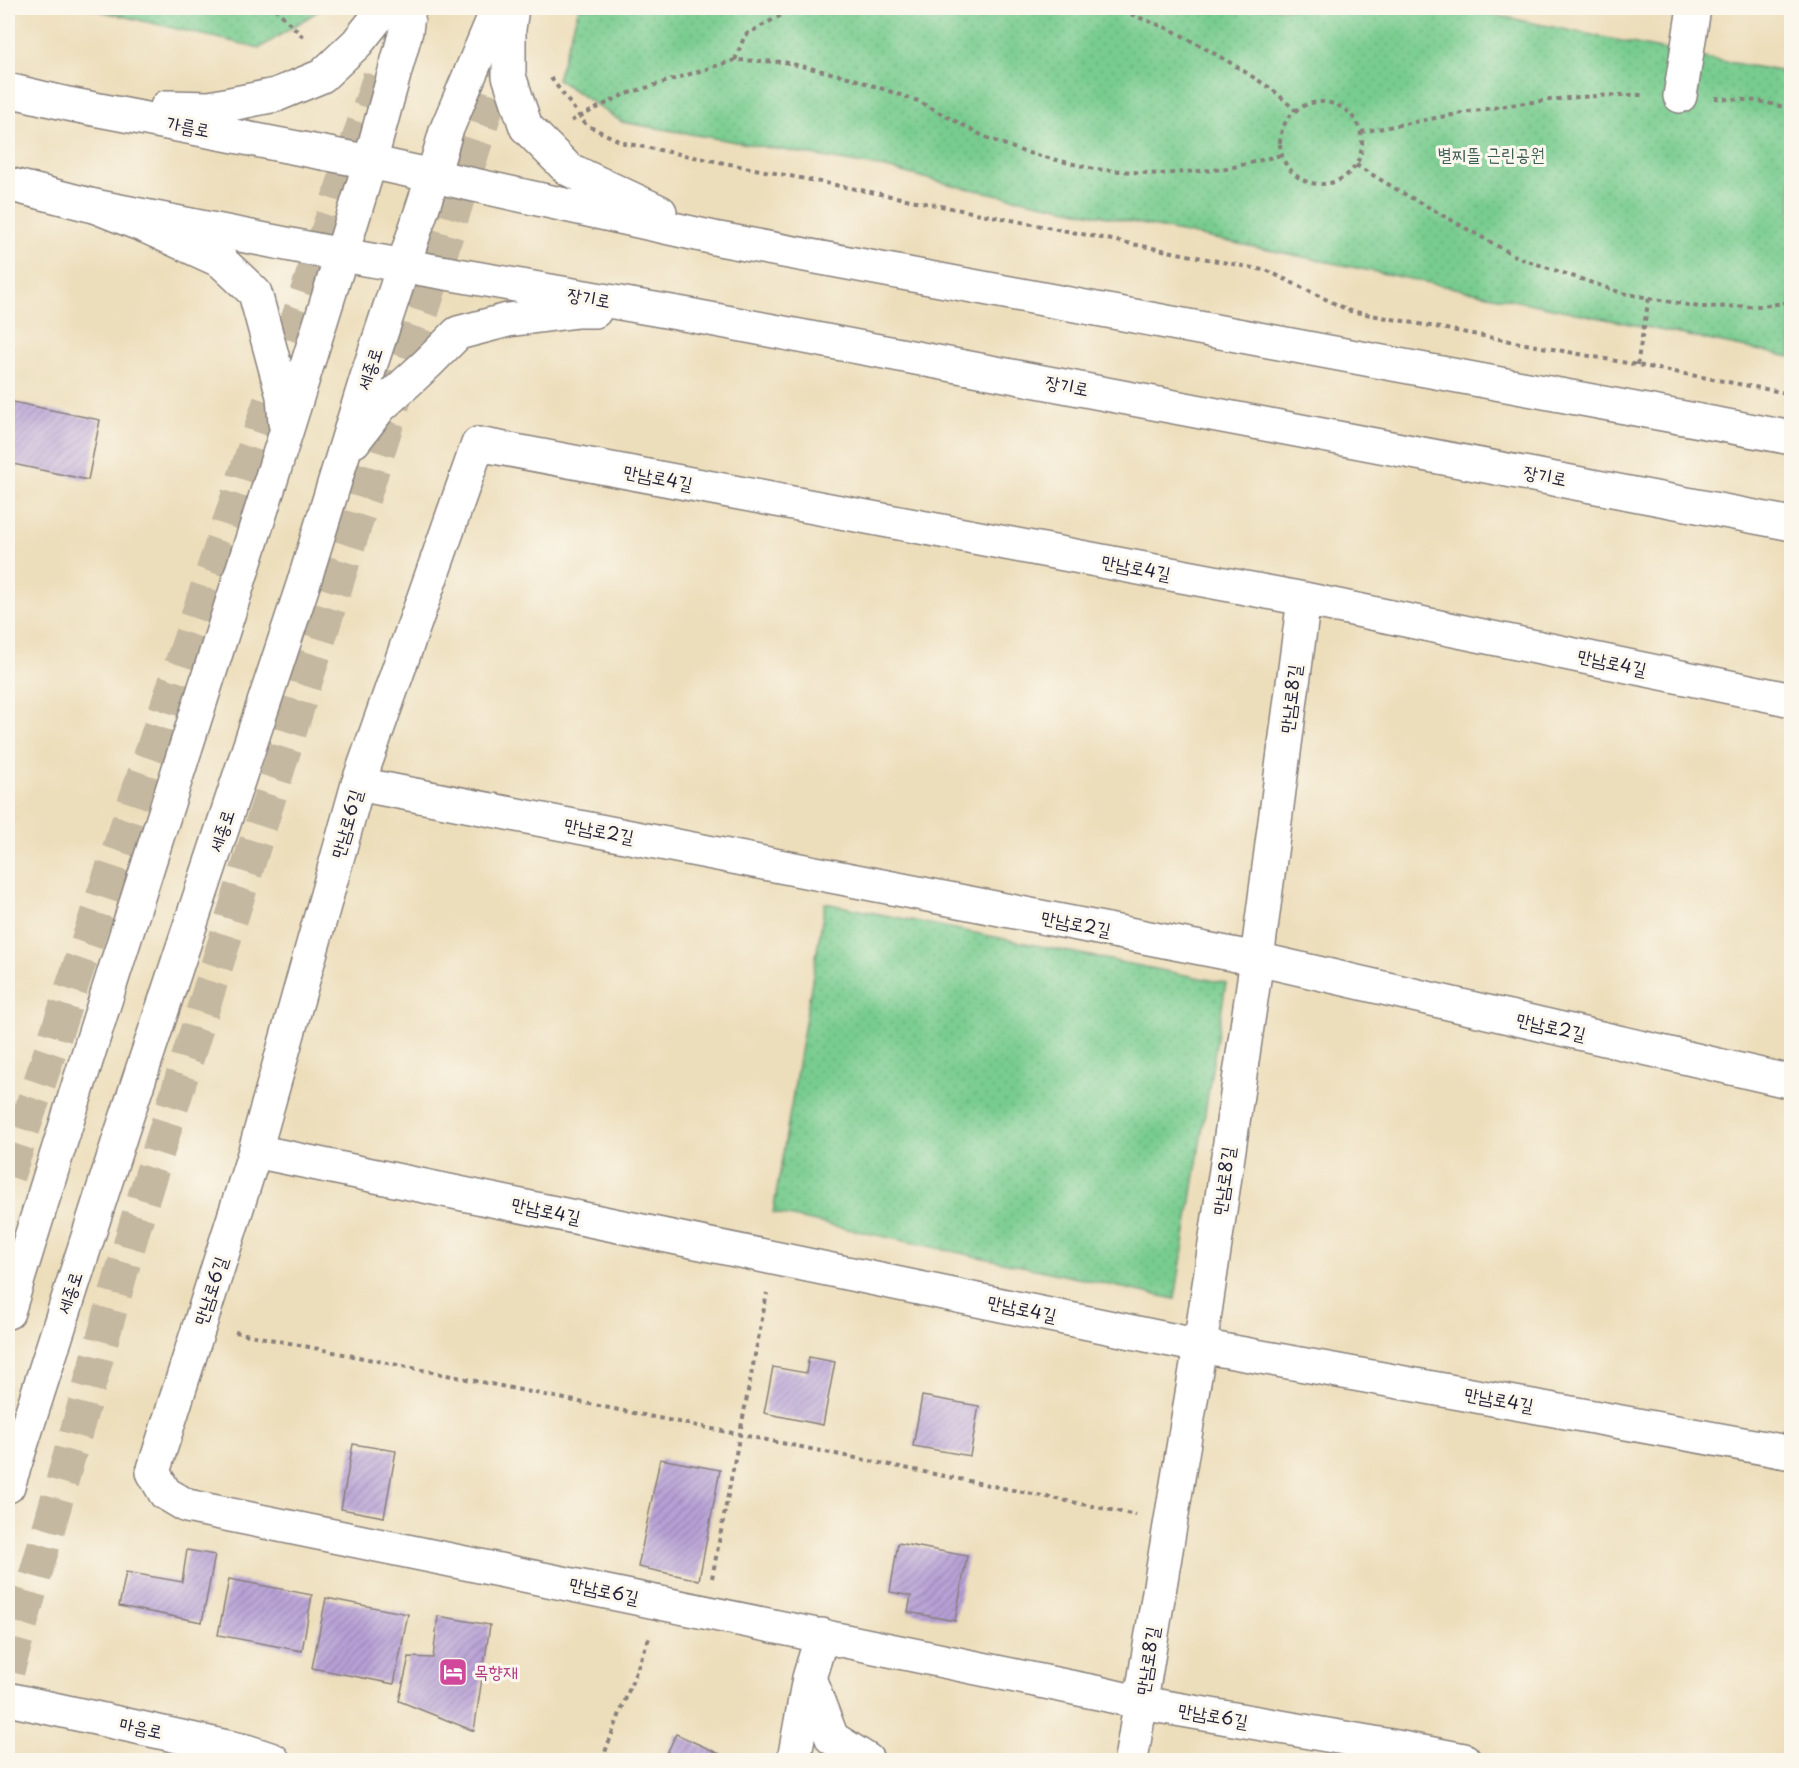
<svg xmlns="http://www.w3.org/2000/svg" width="1799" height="1768" viewBox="0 0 1799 1768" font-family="'Playpen Sans','Poor Story',sans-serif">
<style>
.park{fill:url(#park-dots);stroke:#4d7765;stroke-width:1.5}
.building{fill:url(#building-hatch)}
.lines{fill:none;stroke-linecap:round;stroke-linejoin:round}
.highway-tunnel{stroke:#c4b8a1;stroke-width:33;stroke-dasharray:33 16;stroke-linecap:butt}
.minor-casing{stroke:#88807b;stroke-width:36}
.major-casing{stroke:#88807b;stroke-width:36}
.highway-casing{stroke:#88807b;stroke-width:36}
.path{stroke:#88807b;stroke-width:4;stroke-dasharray:4.5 4.5;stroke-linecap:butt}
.minor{stroke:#fff;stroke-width:33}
.major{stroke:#fff;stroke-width:33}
.highway{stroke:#fff;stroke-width:33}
.labels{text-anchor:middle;stroke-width:6;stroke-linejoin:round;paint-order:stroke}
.street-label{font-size:18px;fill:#22223b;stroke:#fbf7ec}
.park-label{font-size:18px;fill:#405e58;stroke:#fbf7ec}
.hotel-label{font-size:18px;fill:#b23c85;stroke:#fbf7ec;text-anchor:start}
</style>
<defs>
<pattern id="park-dots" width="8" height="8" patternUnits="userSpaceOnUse" patternTransform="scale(1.5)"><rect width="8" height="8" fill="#78cc8f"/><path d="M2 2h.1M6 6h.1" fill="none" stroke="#68af7c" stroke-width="1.8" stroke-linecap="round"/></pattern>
<pattern id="building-hatch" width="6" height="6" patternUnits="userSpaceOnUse" patternTransform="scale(1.5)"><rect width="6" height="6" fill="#b7a0d6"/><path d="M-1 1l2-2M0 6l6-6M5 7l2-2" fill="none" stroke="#9482af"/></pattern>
</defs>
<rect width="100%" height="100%" fill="#fbf7ec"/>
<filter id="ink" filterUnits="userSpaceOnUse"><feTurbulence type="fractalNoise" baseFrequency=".0167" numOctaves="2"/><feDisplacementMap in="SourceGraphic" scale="12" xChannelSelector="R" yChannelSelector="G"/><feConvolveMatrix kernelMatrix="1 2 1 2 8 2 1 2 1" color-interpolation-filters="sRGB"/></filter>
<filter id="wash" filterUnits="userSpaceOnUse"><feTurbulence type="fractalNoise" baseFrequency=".008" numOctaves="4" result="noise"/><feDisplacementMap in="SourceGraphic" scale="24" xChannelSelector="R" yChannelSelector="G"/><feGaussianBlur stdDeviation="1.35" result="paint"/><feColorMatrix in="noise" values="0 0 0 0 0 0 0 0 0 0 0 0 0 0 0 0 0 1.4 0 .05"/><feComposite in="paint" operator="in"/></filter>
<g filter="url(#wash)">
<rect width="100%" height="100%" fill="#eddebb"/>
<path class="park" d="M87,8H323L260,48Z
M579,8H1461L1704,58L1791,73V357L956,186L886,168L622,122L557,79Z
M825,903L1226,983L1175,1299L773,1213Z"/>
<g id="blocks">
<path class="building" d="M8,401L100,420L88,480L8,463Z
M809,1357L835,1362L823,1425L764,1413L773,1367L806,1373Z
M922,1396L979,1406L970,1456L913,1446Z
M353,1444L396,1451L384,1517L341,1509Z
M660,1459L720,1470L699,1580L638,1567Z
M898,1543L967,1556L955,1621L908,1612L911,1596L890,1592Z
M187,1550L215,1555L202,1622L119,1606L126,1572L182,1582Z
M229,1579L312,1595L302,1651L218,1635Z
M326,1598L408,1614L394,1684L312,1668Z
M438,1616L490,1625L474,1731L399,1701L409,1657L433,1658Z
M676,1734L733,1760H664Z"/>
</g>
</g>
<g filter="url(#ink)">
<use href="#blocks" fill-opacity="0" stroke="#88807b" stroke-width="1.5"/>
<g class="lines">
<path class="highway-tunnel" d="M8,1176L379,77
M8,1671L136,1222L508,41"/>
<g class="minor-casing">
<path id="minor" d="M8,90L68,104L370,162
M1680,96L1694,8
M167,107L210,108L276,95L322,76L357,43L385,8
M8,184L94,206L342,255
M358,784L1257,959L1792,1082
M255,1151L1200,1346L1792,1453
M822,1635L809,1678L832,1738L867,1760
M8,1699L246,1751L273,1760
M794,1760L809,1678
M1131,1760L1200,1346L1257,959L1304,599
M1464,1760L1391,1746L1141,1703L1099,1693L187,1506L165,1493L153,1472L255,1151L358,784L478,444L1304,599L1792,700"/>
</g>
<g class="major-casing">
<path id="major" d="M512,8L509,29V76L526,127L568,169L660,212
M94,206L147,227L221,261L255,293L283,396L285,423
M342,255L689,315L1792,524
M354,441L380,407L427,364L458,333L508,320L578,311H595
M8,1312C125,928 253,547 370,162L719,239L1792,438
M8,1486L122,1131L303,585L370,367L433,176"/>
</g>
<g class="highway-casing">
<path id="highway" d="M370,162L406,31L409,8
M433,176L446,131L498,8"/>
</g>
<path class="path" d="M275,8L305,39
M1114,8L1172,30L1226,60L1272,89L1295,110
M735,60L745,35L787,12L804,8
M551,78L586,125L624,143L1268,271L1350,311L1792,394
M1715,98L1759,101L1792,109
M1280 143a41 41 0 1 1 82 0a41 41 0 1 1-82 0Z
M571,121L623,95L735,60L784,62L848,77L918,101L985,137L1024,152L1094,169L1159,174L1226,169L1281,155
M1361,132C1455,115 1549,93 1645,95
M1356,165L1401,192L1519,258L1622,293L1699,307L1762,306L1792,302
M1637,365L1649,298
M235,1332L1136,1515
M712,1578L767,1293
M602,1760L649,1638"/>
<use href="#minor" class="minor"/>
<use href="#major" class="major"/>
<use href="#highway" class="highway"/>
</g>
</g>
<defs>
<g id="hotel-square" transform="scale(1.5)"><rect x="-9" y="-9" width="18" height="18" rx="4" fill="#d1479c" stroke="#fbf7ec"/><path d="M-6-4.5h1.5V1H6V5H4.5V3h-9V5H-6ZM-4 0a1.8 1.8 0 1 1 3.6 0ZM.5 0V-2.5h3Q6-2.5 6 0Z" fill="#fff"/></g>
</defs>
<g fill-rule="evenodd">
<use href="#hotel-square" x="453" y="1672"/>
</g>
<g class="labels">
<g class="street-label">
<text transform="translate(188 127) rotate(11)" y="6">가름로</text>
<text transform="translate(589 298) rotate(10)" y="6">장기로</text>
<text transform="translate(370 369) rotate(-72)" y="6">세종로</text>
<text transform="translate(1067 386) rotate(11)" y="6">장기로</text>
<text transform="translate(1545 476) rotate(11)" y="6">장기로</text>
<text transform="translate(658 478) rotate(11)" y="6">만남로4길</text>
<text transform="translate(1136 568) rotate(11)" y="6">만남로4길</text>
<text transform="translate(1612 663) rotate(12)" y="6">만남로4길</text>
<text transform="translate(1291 699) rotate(-83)" y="6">만남로8길</text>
<text transform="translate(347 824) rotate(-74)" y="6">만남로6길</text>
<text transform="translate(222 831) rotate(-72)" y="6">세종로</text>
<text transform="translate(599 831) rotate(11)" y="6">만남로2길</text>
<text transform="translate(1076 924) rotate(11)" y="6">만남로2길</text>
<text transform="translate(1551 1027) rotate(13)" y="6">만남로2길</text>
<text transform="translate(1224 1181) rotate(-82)" y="6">만남로8길</text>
<text transform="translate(546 1211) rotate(12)" y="6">만남로4길</text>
<text transform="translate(211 1291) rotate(-72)" y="6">만남로6길</text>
<text transform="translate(70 1293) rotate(-72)" y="6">세종로</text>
<text transform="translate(1022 1309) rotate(12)" y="6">만남로4길</text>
<text transform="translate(1499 1400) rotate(10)" y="6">만남로4길</text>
<text transform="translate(604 1591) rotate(12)" y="6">만남로6길</text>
<text transform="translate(1148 1661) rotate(-81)" y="6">만남로8길</text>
<text transform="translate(1213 1716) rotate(10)" y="6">만남로6길</text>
<text transform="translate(141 1728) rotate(12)" y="6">마음로</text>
</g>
<g class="park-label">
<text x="1491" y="161">별찌뜰 근린공원</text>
</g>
<g class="hotel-label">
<text x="474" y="1678">목향재</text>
</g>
</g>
<rect width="1799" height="1768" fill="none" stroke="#fbf7ec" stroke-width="30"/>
</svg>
